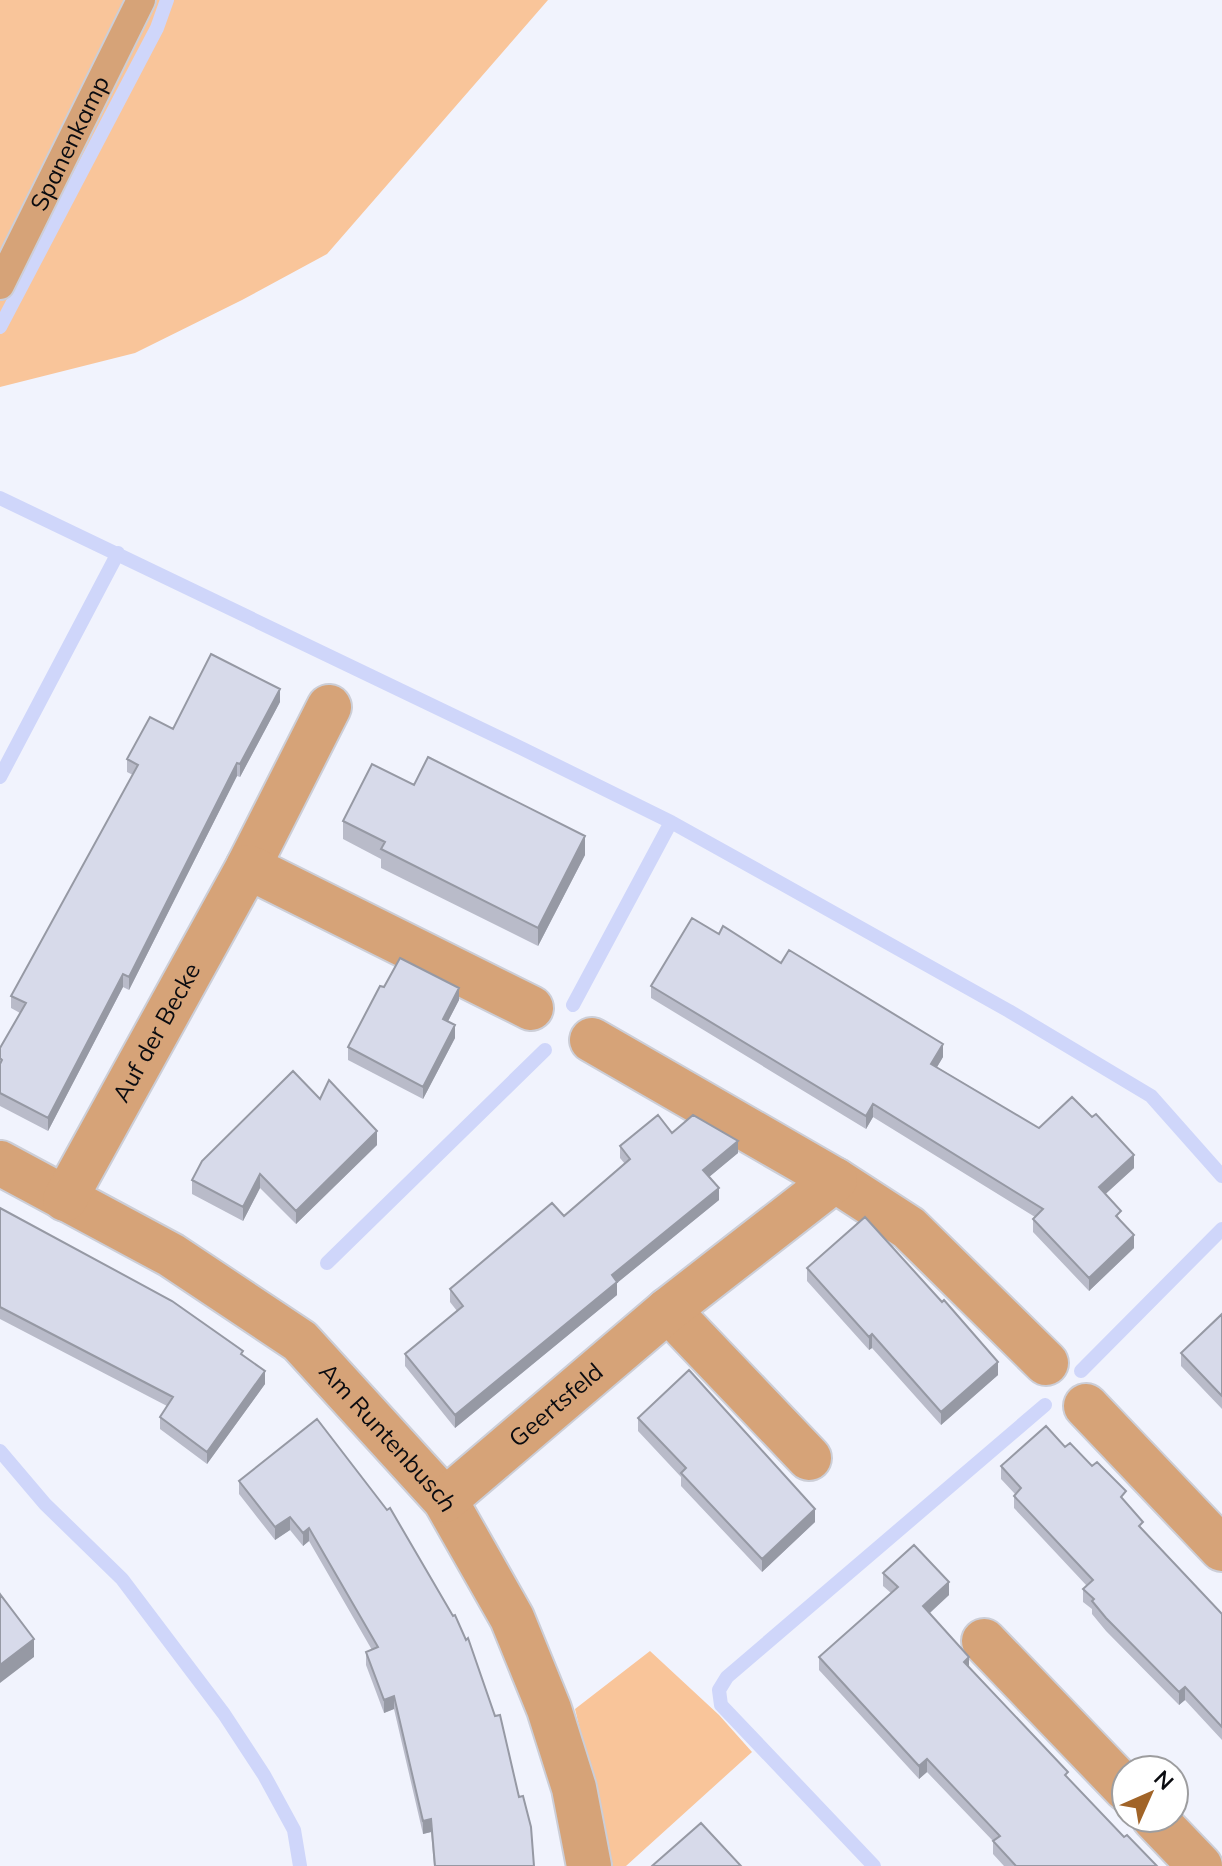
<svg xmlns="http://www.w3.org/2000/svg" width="1222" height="1866" viewBox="0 0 1222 1866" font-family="Mulish,sans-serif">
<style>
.green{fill:#f9c59a}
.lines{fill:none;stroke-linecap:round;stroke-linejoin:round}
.stream{stroke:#cfd6fa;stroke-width:14}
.lane-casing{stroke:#ccced7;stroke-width:32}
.street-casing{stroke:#ccced7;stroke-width:48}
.lane{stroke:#d6a378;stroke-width:28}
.street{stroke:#d6a378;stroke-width:44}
.wall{fill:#b9bbc9}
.shaded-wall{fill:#9699a4}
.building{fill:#d7daea;stroke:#9699a4;stroke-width:2}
.labels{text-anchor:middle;stroke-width:6;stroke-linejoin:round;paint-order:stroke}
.street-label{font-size:24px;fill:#0a0b10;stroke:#fff}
</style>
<rect width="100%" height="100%" fill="#f1f3fd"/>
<path class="green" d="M0,0H548L327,254L242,300L135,353L0,387Z
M650,1651L719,1715L752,1752L626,1866H613L575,1709Z"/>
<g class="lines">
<path class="stream" d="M0,327L157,28L167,0
M0,498L523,749L671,822L777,881L1009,1011L1151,1096L1222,1176
M0,777L118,553
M573,1005L671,822
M327,1263L545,1050
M1081,1371L1222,1229
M0,1451L45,1504L122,1579L224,1714L264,1775L294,1830L300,1866
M874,1866L721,1705L719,1690L727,1677L1045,1405"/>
<g class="lane-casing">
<g id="lane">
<path id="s1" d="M0,285L141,0"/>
</g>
</g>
<g class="street-casing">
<g id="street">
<path d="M248,867L329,707"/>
<path id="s2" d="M0,1163L171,1255L300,1341L445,1500L512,1618L549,1709L574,1788L589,1866"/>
<path d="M835,1180L909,1228L1046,1363"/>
<path id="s3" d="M65,1199L248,867L531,1008"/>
<path d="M668,1310L809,1458"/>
<path d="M1086,1406L1222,1549"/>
<path id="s4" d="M445,1500L668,1310L835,1180L592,1040"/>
<path d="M984,1641L1126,1789"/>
<path d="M1154,1818L1200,1866"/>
</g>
</g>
<use href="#lane" class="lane"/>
<use href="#street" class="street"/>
</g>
<path class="wall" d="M280,702L240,777L237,776L129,990L123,987L48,1131L0,1106V1048L20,1013L11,1008V996L133,775L127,772V759L173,729Z
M414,785L585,855L538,946L381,868V859L343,839V821Z
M719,934L781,963L943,1057L937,1067L1039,1128L1134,1168L1105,1194L1121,1221L1134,1248L1089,1291L1033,1232V1219L1035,1217L873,1117L866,1129L651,998V986Z
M384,987L459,1000L448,1021L455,1038L423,1099L348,1060V1047Z
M320,1099L377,1145L296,1224L260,1188L243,1221L192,1194V1180Z
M672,1133L738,1153L709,1177L719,1200L617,1283V1295L455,1428L405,1366V1354L457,1311L450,1302V1289L564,1216L625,1164L620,1158V1146Z
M0,1208L243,1356L265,1384L207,1464L160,1429V1417L167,1406L0,1319Z
M807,1268L998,1375L941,1425L872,1348L869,1350L807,1281Z
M1222,1314V1409L1181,1366V1353Z
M638,1418L815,1522L762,1572L681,1486V1477L638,1431Z
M317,1419L534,1866H434L431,1832L423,1834L394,1709L384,1713L366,1665V1652L372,1650L309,1541L303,1546L290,1530L275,1540L239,1494V1481Z
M1065,1447L1126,1502L1143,1531L1222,1614V1740L1185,1700L1179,1705L1106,1631L1092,1614V1609L1083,1602V1589L1087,1586L1014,1508V1496L1015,1494L1001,1479V1466Z
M883,1573L949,1595L930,1613L969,1668L1068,1778L1124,1837L1157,1866H1004L993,1854V1841L927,1772L919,1779L819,1670V1657L891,1593L883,1586Z"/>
<path class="shaded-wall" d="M280,689V702L240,777V764Z
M237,763V776L129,990V977Z
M585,836V855L538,946V928Z
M123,974V987L48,1131V1118Z
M459,988V1000L443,1031V1019Z
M455,1025V1038L423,1099V1087Z
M943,1044V1057L931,1077V1064Z
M873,1104V1117L866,1129V1116Z
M377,1131V1145L296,1224V1211Z
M738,1141V1153L703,1182V1170Z
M1134,1155V1168L1099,1200V1187Z
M260,1174V1188L243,1221V1207Z
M719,1188V1200L617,1283V1295L455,1428V1415L612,1275Z
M1134,1235V1248L1089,1291V1278Z
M872,1334V1348L869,1350V1337Z
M998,1362V1375L941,1425V1412Z
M265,1371V1384L207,1464V1452Z
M815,1509V1522L762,1572V1559Z
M290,1517V1530L275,1540V1527Z
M309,1528V1541L303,1546V1533Z
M949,1582V1595L923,1619V1606Z
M34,1639V1657L0,1683V1665Z
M969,1657V1670L964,1662Z
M1185,1687V1700L1179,1705V1692Z
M394,1696V1709L384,1713V1700Z
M927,1759V1772L919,1779V1766Z
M431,1819V1832L423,1834V1821Z"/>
<path class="building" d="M211,654L280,689L240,764L237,763L129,977L123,974L48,1118L0,1093V1064L2,1060L0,1058V1048L26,1003L11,996L138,765L127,759L150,717L173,729Z
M428,757L585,836L538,928L381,849L385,842L343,821L372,764L414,785Z
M692,918L719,934L723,926L781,963L789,950L943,1044L931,1064L1039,1128L1072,1097L1092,1117L1096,1114L1134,1155L1099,1187L1121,1211L1116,1216L1134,1235L1089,1278L1033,1219L1043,1209L873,1104L866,1116L651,986Z
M400,958L459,988L443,1019L455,1025L423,1087L348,1047L380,986L384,987Z
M293,1071L320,1099L329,1080L377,1131L296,1211L260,1174L243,1207L192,1180L202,1161Z
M658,1115L672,1133L693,1115L738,1141L703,1170L719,1188L612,1275L617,1282L455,1415L405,1354L463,1306L450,1289L552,1203L564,1216L630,1159L620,1146Z
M0,1208L172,1301L243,1351L241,1354L265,1371L207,1452L160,1417L173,1397L0,1307Z
M865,1217L942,1302L944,1300L998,1362L941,1412L872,1334L869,1337L807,1268Z
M1222,1314V1396L1181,1353Z
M689,1370L815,1509L762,1559L681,1473L686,1468L638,1418Z
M317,1419L387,1510L390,1508L453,1616L455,1615L466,1640L468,1638L495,1716L500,1715L519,1797L523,1796L531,1827L534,1866H435L431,1819L423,1821L394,1696L384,1700L366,1652L378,1647L309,1528L303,1533L290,1517L275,1527L239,1481Z
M1046,1426L1065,1447L1070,1443L1092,1466L1097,1462L1126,1491L1121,1497L1143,1522L1139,1526L1222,1614V1727L1185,1687L1179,1692L1106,1618L1092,1601L1094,1599L1083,1589L1093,1580L1014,1496L1021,1488L1001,1466Z
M914,1545L949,1582L923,1606L969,1657L964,1662L1068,1772L1065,1775L1124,1837L1127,1835L1157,1866H1016L993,1841L1000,1836L927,1759L919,1766L819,1657L898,1587L883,1573Z
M0,1594L34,1639L0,1665Z
M701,1823L741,1866H652Z"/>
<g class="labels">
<g class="street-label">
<text dy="8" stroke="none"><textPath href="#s1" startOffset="158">Spanenkamp</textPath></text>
<text dy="8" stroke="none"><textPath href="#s3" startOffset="190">Auf der Becke</textPath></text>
<text dy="8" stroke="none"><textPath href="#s4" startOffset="146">Geertsfeld</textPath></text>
<text dy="8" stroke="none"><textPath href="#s2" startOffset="480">Am Runtenbusch</textPath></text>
</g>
</g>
<g transform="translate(1150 1794) rotate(45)"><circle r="38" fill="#ffffff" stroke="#9d9d9f" stroke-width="2"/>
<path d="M0-6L14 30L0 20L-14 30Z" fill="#a16428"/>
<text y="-12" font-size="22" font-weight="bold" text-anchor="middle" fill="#0a0b10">N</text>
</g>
</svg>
